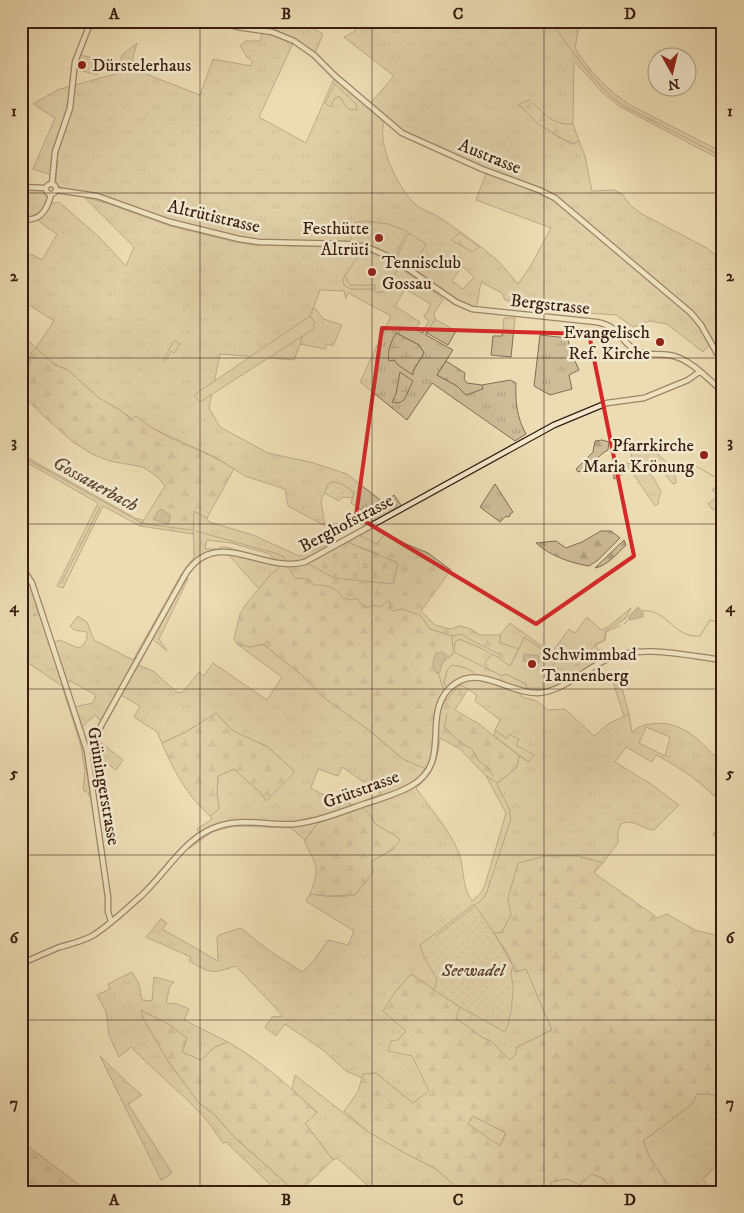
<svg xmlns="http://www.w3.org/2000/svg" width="744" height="1213" viewBox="0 0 744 1213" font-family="'IM FELL DW Pica',serif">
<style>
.grass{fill:url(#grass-tufts);stroke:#826d55;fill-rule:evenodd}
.forest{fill:url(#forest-firs);stroke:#826d55;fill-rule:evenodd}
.wetland{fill:url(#wetland-marsh);stroke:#826d55}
.cemetery{fill:url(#cemetery-stones);stroke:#826d55}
.park{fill:url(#park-dots);stroke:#826d55}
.pitch{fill:#cdbc98;stroke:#826d55}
.water{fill:url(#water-ripples);stroke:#7e6952}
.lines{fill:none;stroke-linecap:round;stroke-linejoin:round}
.stream{stroke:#7e6952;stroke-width:1}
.secondary-casing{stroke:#371e12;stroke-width:7}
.secondary{stroke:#f3e8ce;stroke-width:4.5}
.marked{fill:none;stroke:#d62828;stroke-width:4;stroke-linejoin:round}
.grid{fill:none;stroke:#371e12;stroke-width:1;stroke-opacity:0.55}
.poi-dot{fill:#8f2418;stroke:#f3e8ce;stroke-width:2}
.labels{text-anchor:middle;stroke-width:5;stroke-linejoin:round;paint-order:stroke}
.poi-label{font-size:18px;fill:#371e12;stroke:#f3e8ce;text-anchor:start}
.street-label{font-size:18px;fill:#371e12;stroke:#f3e8ce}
.park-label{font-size:18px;font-style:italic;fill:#5c4634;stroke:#f3e8ce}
.water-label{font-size:19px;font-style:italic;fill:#614a37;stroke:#f3e8ce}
.neatline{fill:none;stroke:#371e12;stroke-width:2}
.grid-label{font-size:16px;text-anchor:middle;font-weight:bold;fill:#371e12}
</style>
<defs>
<pattern id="grass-tufts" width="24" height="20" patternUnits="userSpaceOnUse" patternTransform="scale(1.25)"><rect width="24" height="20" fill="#cdbc98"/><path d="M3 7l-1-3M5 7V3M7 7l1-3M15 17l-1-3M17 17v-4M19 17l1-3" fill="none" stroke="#b1a182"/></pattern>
<pattern id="forest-firs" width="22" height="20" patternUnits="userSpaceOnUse" patternTransform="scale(1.25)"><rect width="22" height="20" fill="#cdbc98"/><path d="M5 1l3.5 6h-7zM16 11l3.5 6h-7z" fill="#b1a182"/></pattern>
<pattern id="wetland-marsh" width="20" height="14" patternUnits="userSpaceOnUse" patternTransform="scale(1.25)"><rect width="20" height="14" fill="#cdbc98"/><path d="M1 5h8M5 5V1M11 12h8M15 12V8" fill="none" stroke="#b1a182"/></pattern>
<pattern id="cemetery-stones" width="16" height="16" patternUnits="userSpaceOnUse" patternTransform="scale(1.25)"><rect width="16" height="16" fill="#cdbc98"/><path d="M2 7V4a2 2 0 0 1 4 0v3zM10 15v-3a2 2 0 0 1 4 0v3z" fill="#b1a182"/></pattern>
<pattern id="park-dots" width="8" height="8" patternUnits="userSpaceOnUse" patternTransform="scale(1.25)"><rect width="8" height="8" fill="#cdbc98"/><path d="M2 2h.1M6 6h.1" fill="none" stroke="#b1a182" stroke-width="1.8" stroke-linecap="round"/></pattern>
<pattern id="water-ripples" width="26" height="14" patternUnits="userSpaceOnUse" patternTransform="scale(1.25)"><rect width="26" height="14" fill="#ae9b7c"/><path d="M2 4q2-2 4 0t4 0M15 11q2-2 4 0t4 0" fill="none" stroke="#8e7e64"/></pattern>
</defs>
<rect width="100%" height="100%" fill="#ecdcb3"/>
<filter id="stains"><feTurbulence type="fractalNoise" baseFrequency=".004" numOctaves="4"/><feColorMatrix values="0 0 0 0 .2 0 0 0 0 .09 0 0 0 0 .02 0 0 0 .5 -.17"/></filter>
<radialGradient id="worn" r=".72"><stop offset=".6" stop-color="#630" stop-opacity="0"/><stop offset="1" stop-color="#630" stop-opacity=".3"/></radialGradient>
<path class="grass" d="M216,21H308L307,25L323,34L314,55L294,41L259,117L306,143L335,76L369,105L394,76L344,37L355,31L358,21H580L575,48C590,72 609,92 632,106L720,151L723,136V161L619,106L602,92L574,61L573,124C553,126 543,113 530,100L519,105L553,134L572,144L579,141L585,156L592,191L614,190L622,194L631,206L642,214L705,247L723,260V341L711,343L703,352L667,324L650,321L633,327L616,315L557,311L505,300L502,293L481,282L476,310L466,308L394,259L406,231L388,224L365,221L350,245L259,242L203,231L84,193L62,188L58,186L56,180L58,151L64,130L58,143L52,175L33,169L55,118L33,104L57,90L115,74L122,55L137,43L132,61L142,67L146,74L200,95L213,59L251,66L252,61L247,57L240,46L246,41H260L263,30ZM335,84L356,104L342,101L339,96L334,99ZM385,120L409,137L487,171L476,200L551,228L530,267L518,284C511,276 505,268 498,261C481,246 461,232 442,219C434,213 423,211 415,204C399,190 375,142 385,120ZM462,266L474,277L463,289L452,281Z
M21,187L46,188L47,193L51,194L48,204L59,202L99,237L126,266L134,247L84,197L106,203L170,226L231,241L253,245L328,247L338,251L346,248L362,250L343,279L344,285L350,289H375L376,292H383L399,267L442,298L443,300L434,313L435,319L426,335L453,350L437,375L457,386L482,389V385L510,380L516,383C515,401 517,418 526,434L515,441L432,383L407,420L360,382L391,316L348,293L346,299L344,291L320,290L294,360L220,354L209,408L220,427L268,453L314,463L347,474L384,503L394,495L403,508L373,525L377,531L384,535L377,544L313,559L277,571L271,574L259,589L225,551L200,559L185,575L188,579L159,639L167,651L150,637L136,664L153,671L178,693L183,692L199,672L204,676L213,663L267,700L282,677L237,644L250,647L263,644L304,677L323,697L369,730L403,759L425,768L436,737L440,738C438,759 433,774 416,788C430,808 449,829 459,853C465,870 461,885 472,901L481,893L485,885L506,813L486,776L498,783L517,767L519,756L529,762L516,745L519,739H507L495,730L500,720L475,701L477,695L461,685C452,692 447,702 439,707L447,670L452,665C473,668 501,683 521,691L522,697L537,701L548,710L565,709L594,736L608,724L629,714L632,732C638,727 643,725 650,724C684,719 702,743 723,765V805C704,784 681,768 656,755L652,762L626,747L615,762L651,784L679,805L654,830C641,829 634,818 621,824L618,831V843L603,863L578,856H546L508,898L511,915L502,932L515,972L526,969L552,1030L517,1047L516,1054L510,1061L491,1041L483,1038L456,1018L459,1007L411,974L396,991L406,1031L398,1040L412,1056L430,1091L413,1103L376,1073L363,1074L362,1078L346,1071L323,1050L285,1024L276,1036L265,1027L272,1017L283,1016L236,966C211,974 212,974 189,961L191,957L146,937L161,919L167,923L162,929L218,961L217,938L219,935L241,928L267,949L302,972L313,962L328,940L348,945L354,931L306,901L310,894L326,896L346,897L373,870L370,862L394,849L396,836L375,824L371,816L338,817L318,823L305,840L291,828L234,826L212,832L190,848L187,846L200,835L197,829L212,819L210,816L219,809L217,793L218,776L234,769L261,793L266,800L295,772L268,747L233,731L216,713L186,732L162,743L157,732L134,717L140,706L119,694L103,723L95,715L81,728L93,795L89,796V793L83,790L85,771L81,746L62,686L21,658V580L25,576L32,589L38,612L33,615H42L52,643L60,640L78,648C85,645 88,639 87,632L74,630L70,626L78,616L87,622L94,640L133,660L182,573L194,557L193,511L207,518L209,522L253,535L299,556L341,539L372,522L369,515L351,503L354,492L329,483L321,501L325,526L288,506L285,489L245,476L215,457L147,426L136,417L132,419L120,410L99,398L68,370L56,365L47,359L30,365L21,362V333L36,348L54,321L26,303L21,310V253L33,255L42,260L57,234L42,224L37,218L21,219ZM405,289L431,304L424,317L429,321L422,333L416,329L420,322L395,306ZM396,333L419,345L424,353L413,371V374C389,360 394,359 396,333ZM207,540L231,543L270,554V556L278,561L226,547H220L219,549H205ZM70,681L96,695L93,703L74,707L65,682ZM646,727L670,737L665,756L639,743ZM342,767L381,794L361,802L357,806L322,794L311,788L318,769L338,776Z
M540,335L568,338L570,350L579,370L569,375L572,389L550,395L534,386Z
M653,450C664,460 676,468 676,483L673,484L664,473H658L642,463L641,460L630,461L632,451Z
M21,454L135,518L143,520L140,526L103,506L63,588L57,586L98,503L21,459Z
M628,463L641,465L653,477L661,492L658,501L659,503L655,506L632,472H627L614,479L613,467C617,464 623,466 628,463Z
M495,484L513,512L510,514V516L507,517L506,516L500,522L480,507Z
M723,484V501L713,510L708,504L718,496L712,490L718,485Z
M631,608L625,619L606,631L605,640L596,645L597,650L602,649L604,657L575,675L576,677L554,690L530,693L454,652L455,642L461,639L493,654L515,658L516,652L500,643V635L510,623L550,652L553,651L569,629L575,633L587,617L601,630L608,627Z
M723,815V843L713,835Z
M132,972L139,984L142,1000L152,1001L154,977L174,982L170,986L166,1003L177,1004L189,1009L184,1020L228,1042L215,1047L201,1060L182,1052L187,1038L168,1024L142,1011L144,1020L168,1061L199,1103L214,1114L234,1137L296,1192H278L226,1142L223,1143C216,1134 210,1123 202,1115C180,1091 154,1071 131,1047L119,1057L109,1035L106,1011L97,995L110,989L108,984Z
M100,1056L131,1086L142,1095L128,1104L172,1173L161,1180Z
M295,1075L367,1131L403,1152L436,1169L462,1192H375L337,1158L333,1160L305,1123L317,1112L292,1089Z
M697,1094H710L723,1098V1159L703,1179L713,1192H672L649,1156L643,1141L692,1104Z
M473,1116L506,1133L500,1147L468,1124Z
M21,1172L35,1187L42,1192H21Z
M592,1174L604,1179L614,1192L555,1191L550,1187L551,1182Z"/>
<path class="forest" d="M335,84L356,104L357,110L348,109L339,96L334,99L331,107L325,103Z
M530,100C543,113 553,126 573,124L579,141L572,144L538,124L519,104Z
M460,233L479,247L472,252L451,240Z
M345,276L350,285H375V289H350L344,285L343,280Z
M36,348L55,365L68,370L99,398L120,410L131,419L136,416C164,441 203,448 234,469L207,518L194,511L193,534L140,526L165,486L158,477L143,467L110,461L92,454L73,442L50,422L21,394V362L30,365C30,357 29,353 36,348Z
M446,361L465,373L464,379L467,383L482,385L483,389L466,395L457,386L437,375Z
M602,440L609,442L608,450C597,455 590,471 578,472L576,469L593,452L595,441Z
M601,531H611L620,538L598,560L589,566C571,563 550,556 536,543L556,541L566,548L582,542Z
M357,534L377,544L384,535L428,553L451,570L421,611L435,625L450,629L460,626L471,629L480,635H500V643L519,649C515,653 514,660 510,666L479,647L459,639L455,642L454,652L502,676L506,674L526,684V692L478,678C472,668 463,667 452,665L447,670L444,683L448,691L440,706C447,702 452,692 460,685L468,689L455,710L479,724L519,756L517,767L498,783L486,776L460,749L440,738L437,737L428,770L403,759L369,730L323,697L304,677L263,644L250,647L237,644L234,639L240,614L246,604L271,574L277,570L280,565L379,554L344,541Z
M624,540L626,545C618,553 607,566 595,568Z
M216,713L233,731L268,747L295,772L266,801L261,793L234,769L218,776L217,793L219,809L210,816C187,796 174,771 162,743L186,732Z
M363,808L371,816L375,824L396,836L400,840C393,851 381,855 371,862L373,870L372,874L355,895L326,896L310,894C320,868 317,867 305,843V840L318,823Z
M546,856H578L603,863L594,873L658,918L667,914L695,930L723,937V1098L710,1094H697L692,1104L643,1141L649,1156L672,1192H614L604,1179L592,1174L580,1185L567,1179L551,1182L550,1187L555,1191L561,1192H462L436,1169L403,1152L367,1131L344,1111L358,1092L363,1074L376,1073L413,1103L429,1091L412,1056L388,1051L391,1041L398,1040L406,1031L383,1011L396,991L411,974L460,1007L456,1018L483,1038L491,1041L510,1060L516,1054L517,1047L552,1030L526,969L515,972L509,956L494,933L502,932L511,915L508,898L518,863ZM473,1116L506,1133L500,1146L468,1124Z
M141,1010L168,1024L187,1038L182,1052L201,1060L215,1047L228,1042C261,1061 290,1086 317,1113L305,1123L333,1160L299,1192H296L234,1137L214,1114L199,1103L168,1061L144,1020Z
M21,1141L89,1192H42L35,1187L21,1172Z"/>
<path class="wetland" d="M396,333L419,345L424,353L413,371V375L398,365L394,360L389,361C387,351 391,342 396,333Z
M400,372L413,381L404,400L399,403L392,402L396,394Z"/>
<path class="cemetery" d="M344,541L398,563L393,584L334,578L305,562Z"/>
<path class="park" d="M80,55L97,59H103L97,75L76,69Z
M365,221L388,224L407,231L394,259L383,253L350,245L354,223Z
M313,308L316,309L323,319L342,325L333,346L327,344L325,349L300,344Z
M334,482L342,484L354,492L352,498L343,497L339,501L324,493L329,483Z
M618,673L629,714L624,716L611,676Z
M495,730L507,739L509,734L519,739L516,745L534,755L529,762L494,736Z
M99,741L123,760L116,770L93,753Z
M474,904L494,933L513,966C509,974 513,980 513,989C512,1004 511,1019 505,1032L460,1007L434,990L437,980C432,969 421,954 420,945Z"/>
<path class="pitch" d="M409,233L426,244L412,268L397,257Z
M362,250L378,254L399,267L383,292H375V285H350L345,276Z
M310,316L315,323L313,325L315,328L200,402L194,395Z
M504,318H515L511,357L491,355L493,336H502Z
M435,319L456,331L448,345L427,333Z
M175,340L180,344L174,353L171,351L165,361L163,359Z
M524,637L552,656L551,659L555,662L542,684L544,688H527L526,684L506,674L502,676L487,668L485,662L493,654L510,666C516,656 520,647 524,637Z"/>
<path class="water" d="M162,509L171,516L168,524L153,519L159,510Z
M638,607L643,613V617L629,620V616Z
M443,652L446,660L442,664L440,672L436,673C432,665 432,661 436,653Z
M524,654L539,656V663L523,661Z"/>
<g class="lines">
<path class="stream" d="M550,21C572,50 592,83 622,105L723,157
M21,456L140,522L146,524L191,530
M691,463L723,482
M196,531L278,554L284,557L287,562
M289,568L295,578C303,579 308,577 314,585C326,584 337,588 343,598L352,600L356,598L365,607H370L372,605L380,607L388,601L390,602V609L392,611L402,609L420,615L430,629L452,636L462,634L467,638L497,653L501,654
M61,583L100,507
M642,611C666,607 674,639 700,636L710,620L723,623
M624,624L628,620
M452,636L453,650
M446,658L452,655L453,652
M575,666L578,665L597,643L604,641L606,632L621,625
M438,672L443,688
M447,714L444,728C454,735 460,744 471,748L479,761L489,769L493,776
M477,904L484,898L487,892L511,819L509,808L497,785
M436,936L474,907"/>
<g class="secondary-casing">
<path id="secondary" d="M216,21L237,27L272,32L294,41L314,55L335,76L402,133L482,169L539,190L555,198L691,313L701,325L723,364
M46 189a5 5 0 1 1 10 0a5 5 0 1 1-10 0Z
M52,184L55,152L70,108L75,62L91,21
M21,187L46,188
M56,190L97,196L170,222L239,239L259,242L347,244L367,247L394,259L456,302L472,309L596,322C622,326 620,344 639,352C648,356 659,353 669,355C690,358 708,379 723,392
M21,219C39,222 47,212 51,194
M21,566L32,583L87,751L108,897V912L111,921
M87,751L185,575C216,525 263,574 305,562L554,425L607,403L644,398L688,380L699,372
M21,964C34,958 47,952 60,947C71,944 83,941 92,936C110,925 126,909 141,896C165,874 182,842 211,829C238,816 267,826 295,824C319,821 341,812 364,804C380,799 397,794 411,786C452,763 423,720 447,691C475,659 507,694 538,693C563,692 587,667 610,658C642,644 688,656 723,660"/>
</g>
<use href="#secondary" class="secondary"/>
</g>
<path d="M0 0H744V1213H0ZM382,328L589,334L634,556L536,624L356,516Z" fill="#ecdcb3" fill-opacity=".55" fill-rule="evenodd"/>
<path class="marked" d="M382,328L589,334L634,556L536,624L356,516Z"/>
<path class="grid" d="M200,21V1192M372,21V1192M544,21V1192M21,193H723M21,358H723M21,524H723M21,689H723M21,855H723M21,1020H723"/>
<g class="poi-dot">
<circle cx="82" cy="65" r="5"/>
<circle cx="379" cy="238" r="5"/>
<circle cx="372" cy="272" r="5"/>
<circle cx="660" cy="342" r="5"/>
<circle cx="704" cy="455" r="5"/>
<circle cx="532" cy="664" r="5"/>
</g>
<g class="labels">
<g class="poi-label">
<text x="92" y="71">Dürstelerhaus</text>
<text x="369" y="234" text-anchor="end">Festhütte<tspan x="369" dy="21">Altrüti</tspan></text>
<text x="382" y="268">Tennisclub<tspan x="382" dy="21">Gossau</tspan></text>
<text x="650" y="338" text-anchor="end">Evangelisch<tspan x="650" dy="21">Ref. Kirche</tspan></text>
<text x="694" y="451" text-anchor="end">Pfarrkirche<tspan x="694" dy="21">Maria Krönung</tspan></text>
<text x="542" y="660">Schwimmbad<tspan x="542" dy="21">Tannenberg</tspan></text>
</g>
<g class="street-label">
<text transform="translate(490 156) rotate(22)" y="6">Austrasse</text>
<text transform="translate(214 216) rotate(13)" y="6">Altrütistrasse</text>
<text transform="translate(550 304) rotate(6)" y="6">Bergstrasse</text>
<text transform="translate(346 523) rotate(-28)" y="6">Berghofstrasse</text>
<text transform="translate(104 786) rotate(80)" y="6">Grüningerstrasse</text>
<text transform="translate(361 789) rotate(-20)" y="6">Grütstrasse</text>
</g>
<g class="park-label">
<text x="473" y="976">Seewadel</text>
</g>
<g class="water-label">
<text transform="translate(96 483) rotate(29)" y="7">Gossauerbach</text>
</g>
</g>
<rect width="744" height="1213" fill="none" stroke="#ecdcb3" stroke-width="55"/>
<g transform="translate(672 72) rotate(172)"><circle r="24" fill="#f3e8ce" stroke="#a89783"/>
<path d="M0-4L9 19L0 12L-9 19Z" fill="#8f2418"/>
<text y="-8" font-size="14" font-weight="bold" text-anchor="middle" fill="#371e12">N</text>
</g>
<rect x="28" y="28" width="688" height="1158" class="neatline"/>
<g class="grid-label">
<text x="114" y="19">A</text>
<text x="286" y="19">B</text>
<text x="458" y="19">C</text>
<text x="630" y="19">D</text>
<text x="14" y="116">1</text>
<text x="730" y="116">1</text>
<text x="14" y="281">2</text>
<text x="730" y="281">2</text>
<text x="14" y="447">3</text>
<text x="730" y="447">3</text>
<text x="14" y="612">4</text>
<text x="730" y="612">4</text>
<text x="14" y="778">5</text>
<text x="730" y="778">5</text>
<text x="14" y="943">6</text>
<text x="730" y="943">6</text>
<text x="14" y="1108">7</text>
<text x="730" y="1108">7</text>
<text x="114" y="1205">A</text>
<text x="286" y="1205">B</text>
<text x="458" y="1205">C</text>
<text x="630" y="1205">D</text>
</g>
<rect width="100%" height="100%" filter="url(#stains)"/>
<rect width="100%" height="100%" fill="url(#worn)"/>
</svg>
